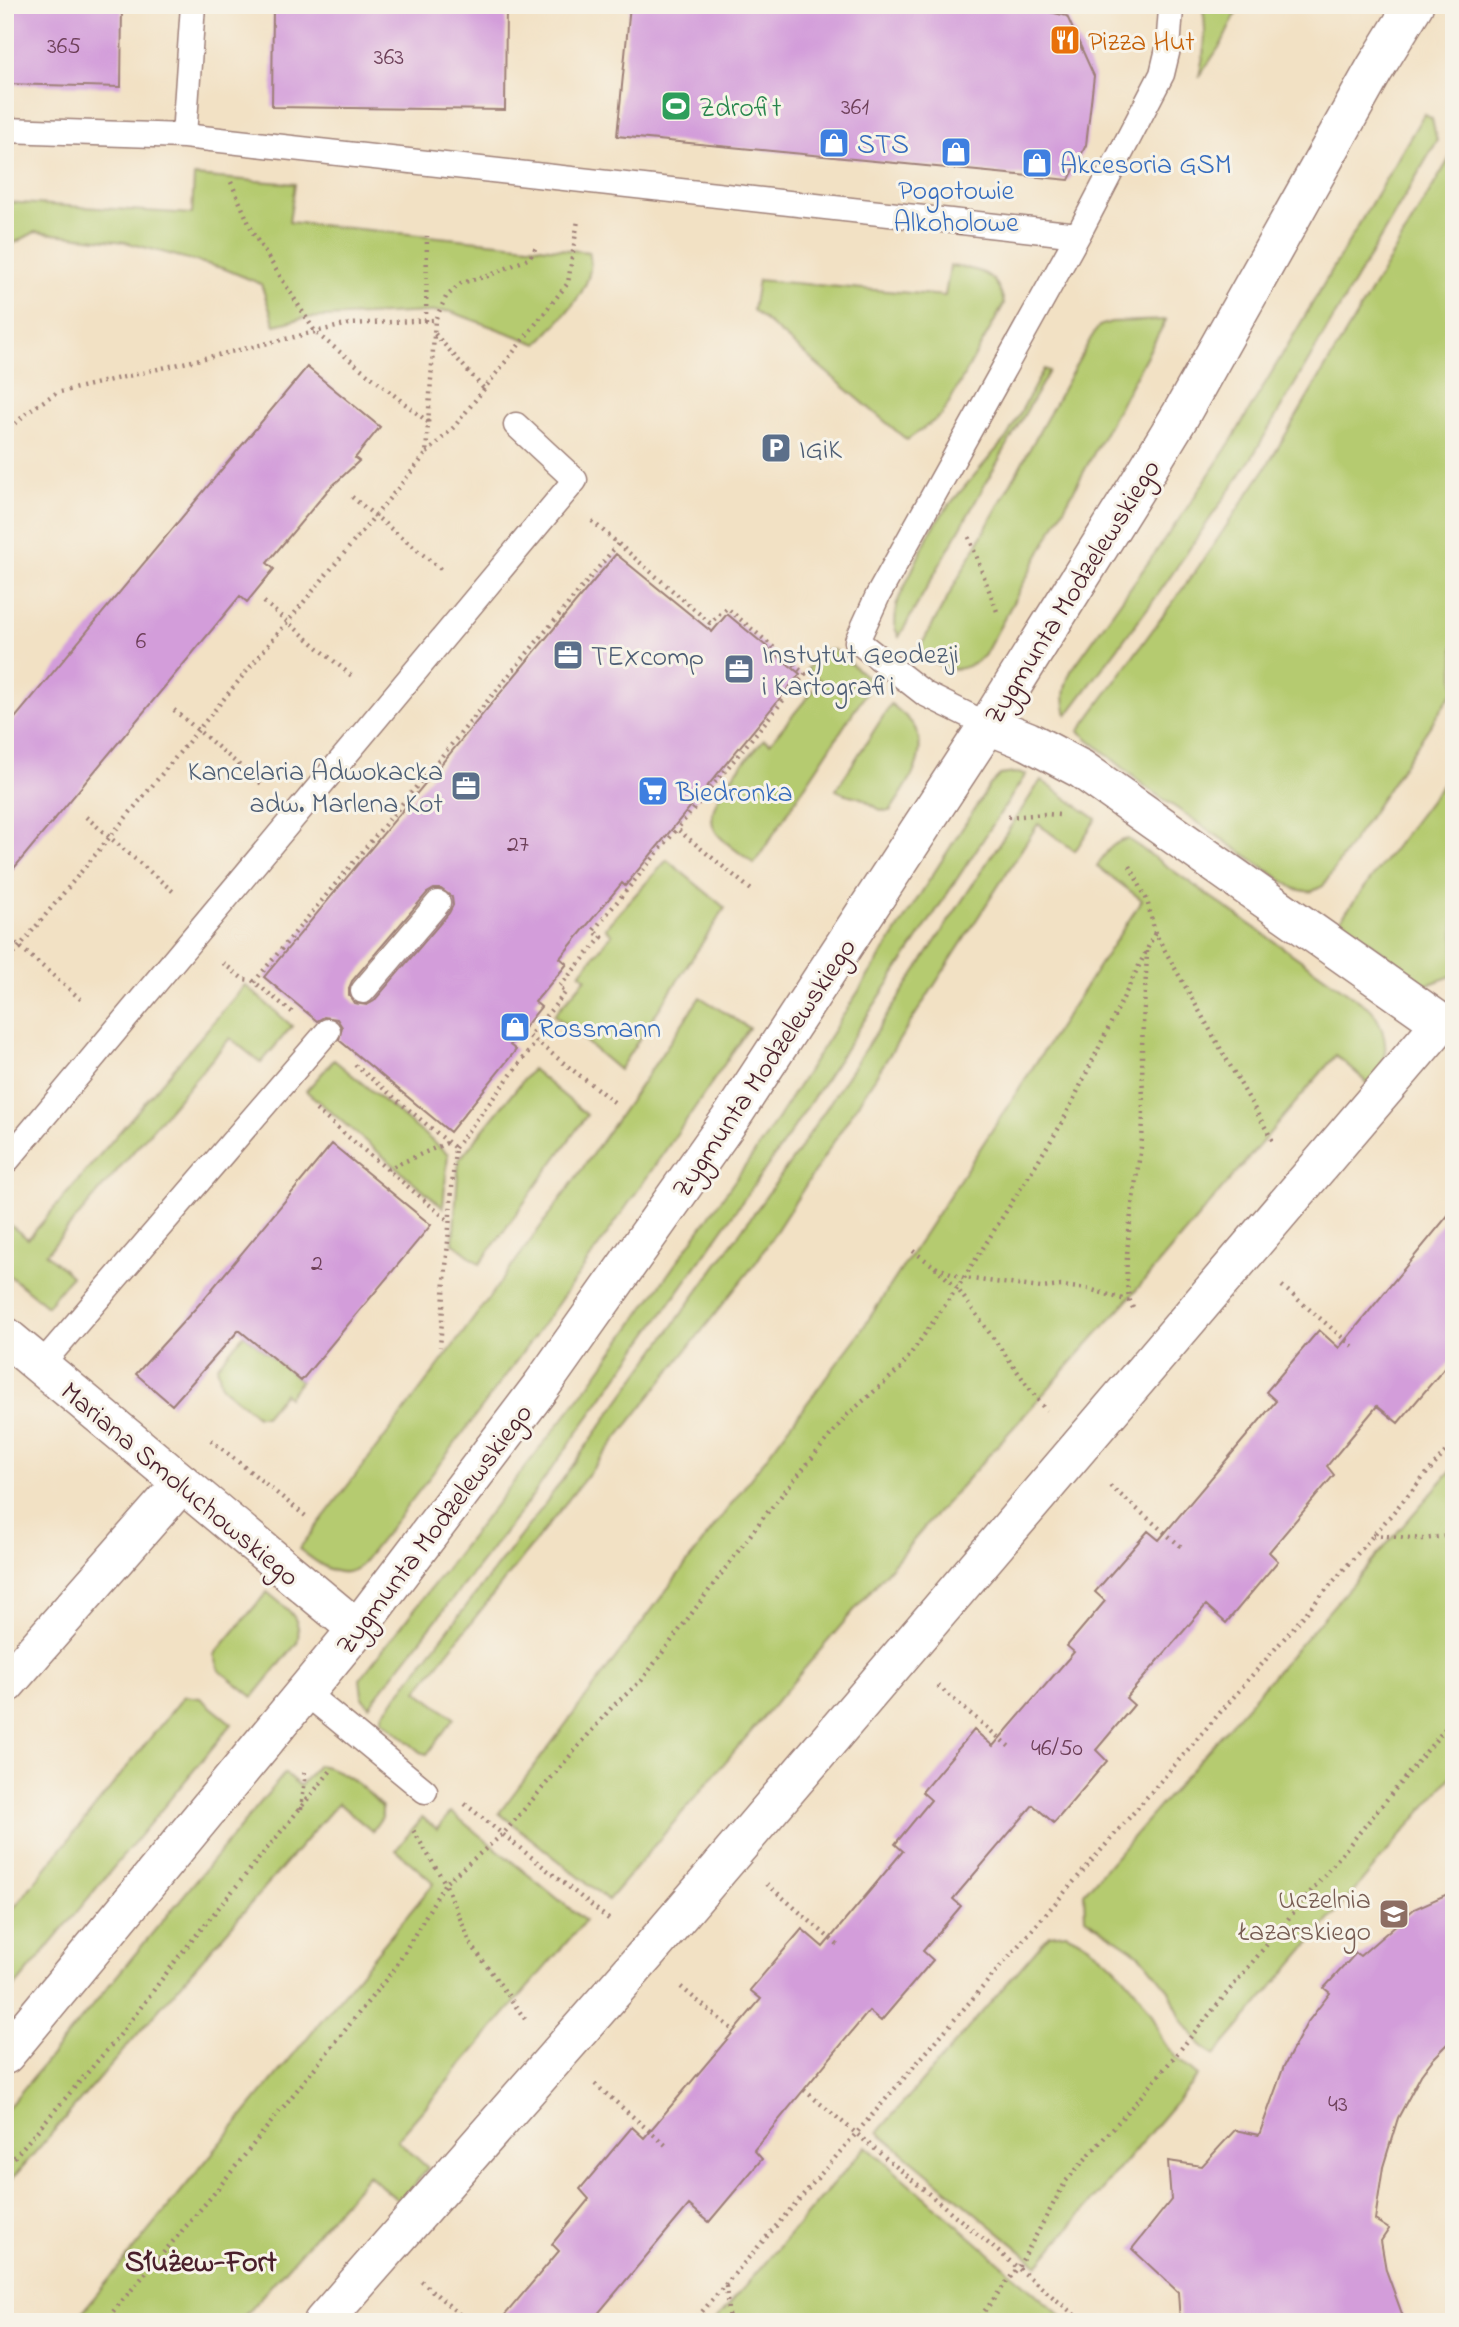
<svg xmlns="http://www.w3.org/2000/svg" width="1459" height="2327" viewBox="0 0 1459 2327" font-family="'Indie Flower',sans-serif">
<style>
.green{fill:#b5cb6f;stroke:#80754d;stroke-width:2}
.building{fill:#d39dda;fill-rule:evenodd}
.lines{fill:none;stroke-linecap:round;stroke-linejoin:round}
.lane-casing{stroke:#9e8078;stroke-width:27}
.street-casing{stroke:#9e8078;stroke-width:41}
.secondary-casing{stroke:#9e8078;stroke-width:41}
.path{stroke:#9e8078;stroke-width:4.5;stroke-dasharray:2 5;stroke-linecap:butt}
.lane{stroke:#fff;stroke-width:24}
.street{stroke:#fff;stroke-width:38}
.secondary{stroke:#fff;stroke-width:38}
.labels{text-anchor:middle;stroke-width:6;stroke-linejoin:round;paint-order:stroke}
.number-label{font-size:24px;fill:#6c3e57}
.food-label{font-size:28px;fill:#c56008;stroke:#f7f3e8;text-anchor:start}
.leisure-label{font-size:28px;fill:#27864d;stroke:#f7f3e8;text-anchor:start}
.shop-label{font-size:28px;fill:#366cbe;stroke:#f7f3e8;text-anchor:start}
.service-label{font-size:28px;fill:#4e5e75;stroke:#f7f3e8;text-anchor:start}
.street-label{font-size:28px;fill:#4a1f2b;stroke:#f7f3e8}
.education-label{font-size:28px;fill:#785e54;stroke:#f7f3e8;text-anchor:end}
.neighbourhood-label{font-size:30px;font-weight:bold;fill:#4a1f2b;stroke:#f7f3e8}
</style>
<rect width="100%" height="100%" fill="#f7f3e8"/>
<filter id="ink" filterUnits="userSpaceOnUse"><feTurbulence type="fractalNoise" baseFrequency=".0143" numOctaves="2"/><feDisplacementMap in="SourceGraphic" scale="14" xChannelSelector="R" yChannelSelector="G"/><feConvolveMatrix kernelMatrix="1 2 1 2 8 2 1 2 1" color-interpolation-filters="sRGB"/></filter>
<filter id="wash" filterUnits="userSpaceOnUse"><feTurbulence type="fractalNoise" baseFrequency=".00686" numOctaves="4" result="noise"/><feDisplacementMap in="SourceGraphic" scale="28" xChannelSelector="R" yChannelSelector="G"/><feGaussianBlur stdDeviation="1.57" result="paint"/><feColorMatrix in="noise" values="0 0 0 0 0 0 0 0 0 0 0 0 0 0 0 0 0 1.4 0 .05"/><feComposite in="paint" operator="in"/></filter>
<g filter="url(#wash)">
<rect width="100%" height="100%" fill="#f2e1c4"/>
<path class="green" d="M1202,5H1240L1222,43L1199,77C1204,53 1208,30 1202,5Z
M1424,114L1432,119L1437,141L1251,459L1159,593L1067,715C1062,699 1064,686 1071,671L1187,508L1233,438Z
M1454,151V690L1323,886L1311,892L1295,889L1147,788L1079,731L1202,562L1267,466Z
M194,176L295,184L289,222L589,252C599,287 558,320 538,344L449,311L304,318L275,325L261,284L225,269L125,242L35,232L5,248V202L192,214Z
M950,266C979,270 998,271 1004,304L942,415L907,440L753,310L758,280L945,296Z
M1166,320L984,656C956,678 944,670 918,651L1091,338L1099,326L1111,322Z
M1044,369L1049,371L899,637L895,628L896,605L929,534L944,511L1007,437Z
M824,650H834L873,682L754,864C744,855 722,842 716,832C698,805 749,758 764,739L770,743L821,681L807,669Z
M891,704C899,711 910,718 915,728C930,757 905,788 890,811C876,812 871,801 858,797C850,795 845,795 836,790Z
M1454,769V975L1427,985L1340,920Z
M1014,773L1026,774L781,1147L528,1502L369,1706L362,1696L360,1679L590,1384L765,1138L990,785L1000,775Z
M1041,780L1096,819L1075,851L1038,824L757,1261L417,1691L454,1718L427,1754L420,1752L382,1720L384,1713L539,1512L795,1156Z
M1128,839L1372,1010C1390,1038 1390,1058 1370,1085L1336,1055L1138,1288L929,1522L608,1900L499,1813L859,1334L1142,900L1097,866C1106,853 1111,842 1128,839Z
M667,860L725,908L619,1070L554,1015L586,978L580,973L612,934L605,928Z
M245,985L292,1026L261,1063L230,1038L46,1254L71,1276L47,1306L5,1272V1221L28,1239Z
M700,997L749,1028C625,1211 499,1392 361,1565C340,1584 317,1562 299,1549C438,1369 574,1187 700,997Z
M334,1060L448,1154L443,1207L306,1091Z
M532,1069L587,1115L480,1264L453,1243L459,1160Z
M244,1334L301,1381L288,1397L284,1393L265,1416H257L222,1387L217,1366Z
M1454,1467V1773L1215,2055L1201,2045L1182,2020L1169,1990L1141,1956L1085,1918L1084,1893Z
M267,1592C285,1607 304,1617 297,1643L253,1697L220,1671L214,1655Z
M184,1696L200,1698L232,1724L5,1999V1919Z
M318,1765C343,1769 366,1789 382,1807V1817L372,1831L338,1803L5,2187V2111L285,1773L300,1786Z
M451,1812L585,1921L397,2140L428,2168L400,2202L368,2175L239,2322H74L434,1883L396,1850L422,1817L437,1829Z
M1066,1933C1101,1949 1130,1978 1150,2011C1156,2020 1158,2031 1163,2041C1171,2055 1186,2066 1198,2076L1038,2265L878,2132L1049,1935Z
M866,2146L1068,2322H714Z"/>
<g id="blocks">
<path class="building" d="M5,5H122L121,87L5,84Z
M273,5H506L505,110L272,107Z
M630,5H1020L1067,16L1094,76L1086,145L1069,180L617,136Z
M307,367L380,427L355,458L359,461L328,490L267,563L274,569L247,602L240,596L5,879V730Z
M616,554L712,632L727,614L800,674L625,886L622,883L560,958L567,964L535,1002L541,1007L510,1045L516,1050L450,1132L339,1040L342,1027L337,1019L324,1017L317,1021L264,977ZM434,889H441L452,897L453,905L449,913L374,1001L367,1005L354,1003L349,995V988L352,981L427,893Z
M332,1144L431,1225L301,1381L239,1330L172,1405L136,1374L203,1300Z
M1454,1208V1357L1398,1423L1377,1406L1327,1466L1334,1475L1269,1552L1278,1561L1226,1623L1206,1605L1126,1698L1134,1705L1096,1750L1107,1761L1054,1823L1033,1805L953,1899L961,1906L923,1951L933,1960L881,2021L869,2011L754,2150L762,2159L709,2222L689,2205L591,2322H499L559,2251L552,2244L589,2199L580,2189L632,2127L644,2138L761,1999L750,1990L802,1929L823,1947L903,1851L895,1844L931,1800L922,1792L974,1730L993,1746L1074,1652L1067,1646L1105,1601L1095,1592L1148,1531L1159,1540L1276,1401L1266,1392L1319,1330L1339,1348Z
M1454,1891V2038L1433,2059L1421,2075L1398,2118L1383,2167L1375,2220L1389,2229L1381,2241L1386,2270L1405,2322H1180L1178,2292L1132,2249L1171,2200L1168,2161L1202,2166L1235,2130L1259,2135L1284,2066L1307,2023L1330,1993L1324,1988L1356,1953L1360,1956L1414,1909Z"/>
</g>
</g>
<g filter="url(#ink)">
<use href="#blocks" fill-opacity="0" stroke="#9e8078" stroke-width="2"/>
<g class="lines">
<g class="lane-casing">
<path id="lane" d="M5,130L184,136L1078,235L1162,74L1168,49L1171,9L1169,5
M184,136L193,5
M988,725L925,694L857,641L878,595L1078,235
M363,991L438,903
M5,1163L575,480L516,425
M40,1366L328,1031
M306,1693L425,1791"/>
</g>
<g class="street-casing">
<path id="street" d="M5,1336L357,1629
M5,1685L182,1483
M323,2322L649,1951L1441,1023L1081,769L1028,741L988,725"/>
</g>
<g class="secondary-casing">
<path id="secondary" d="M5,2055L357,1629L542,1385L733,1115L988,725L1138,485L1180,416L1374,70L1414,5"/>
</g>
<path class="path" d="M231,182L254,235L316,333L428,422
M426,321L427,236
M435,334L485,390
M5,433L30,410L56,393L349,324L435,320
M427,453L454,427L568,283L578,220
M352,497L443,571
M592,521L710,623L727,608L805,674L677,829
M969,537L998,614
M264,602L354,678
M174,710L264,786
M86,817L176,894
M1008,817L1046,814L1059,815
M1130,866L1147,900L1155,933L1274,1143
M5,934L84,1002
M223,963L243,979L252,980L292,1012
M5,964L426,454L435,320L446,297L461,283L488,276L530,258L536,247
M254,982L618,544
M355,1065L455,1148L440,1347
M614,1102L529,1036L566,992L559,987L602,937L593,931L677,829L754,892
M316,1110L449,1221
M455,1148L536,1042
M387,1169L449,1142
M913,1251L935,1267L964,1278L1041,1288L1061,1286L1089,1289L1129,1301
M935,1267L957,1288L1046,1411
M1282,1286L1356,1349
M1133,1308C1116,1278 1138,1175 1142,1139C1144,1109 1142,1078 1142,1048C1143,1016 1146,983 1147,951
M211,1440L308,1518
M1110,1486L1184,1549
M1373,1535L1423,1539L1454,1535
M938,1686L1012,1749
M465,1804L611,1921
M301,1809L305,1780L304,1769
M767,1884L841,1948
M681,1987L734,2031
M525,2019L471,1944L445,1883L503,1834L612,1707L642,1680L763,1518L847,1415L900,1369L964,1278L1062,1123L1155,933
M595,2084L669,2148
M804,2090L1083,2322
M5,2168L120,2035L180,1955L333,1768
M421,2281L468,2322
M726,2286L729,2322
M104,2322L211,2197L395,1968L445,1883L413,1830
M693,2322L1454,1442
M976,2322L1019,2266L1066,2181L1151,2085L1454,1718"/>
<use href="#lane" class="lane"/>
<use href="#street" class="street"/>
<use href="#secondary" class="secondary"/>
</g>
</g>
<defs>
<g id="restaurant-square" transform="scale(1.575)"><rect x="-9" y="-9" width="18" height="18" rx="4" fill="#e8710a" stroke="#f7f3e8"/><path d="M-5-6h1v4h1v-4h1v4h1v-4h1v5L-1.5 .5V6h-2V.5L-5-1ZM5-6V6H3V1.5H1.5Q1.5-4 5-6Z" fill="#fff"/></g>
<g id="stadium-square" transform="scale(1.575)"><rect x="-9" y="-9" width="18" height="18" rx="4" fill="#2e9e5b" stroke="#f7f3e8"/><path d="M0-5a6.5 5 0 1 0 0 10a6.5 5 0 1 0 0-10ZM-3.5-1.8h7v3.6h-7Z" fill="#fff"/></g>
<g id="shop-square" transform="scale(1.575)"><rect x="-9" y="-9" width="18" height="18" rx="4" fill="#3f7fe0" stroke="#f7f3e8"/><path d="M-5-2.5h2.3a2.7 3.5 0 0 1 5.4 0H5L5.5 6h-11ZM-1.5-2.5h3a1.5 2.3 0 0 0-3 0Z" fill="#fff"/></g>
<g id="parking-square" transform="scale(1.575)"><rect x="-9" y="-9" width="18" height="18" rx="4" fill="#5c6f8a" stroke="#f7f3e8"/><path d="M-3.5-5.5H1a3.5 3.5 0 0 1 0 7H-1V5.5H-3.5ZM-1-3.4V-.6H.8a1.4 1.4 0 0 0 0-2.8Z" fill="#fff"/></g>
<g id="office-square" transform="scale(1.575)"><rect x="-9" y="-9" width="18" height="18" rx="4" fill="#5c6f8a" stroke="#f7f3e8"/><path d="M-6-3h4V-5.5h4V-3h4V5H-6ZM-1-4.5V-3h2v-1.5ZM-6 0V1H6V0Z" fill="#fff"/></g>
<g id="supermarket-square" transform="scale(1.575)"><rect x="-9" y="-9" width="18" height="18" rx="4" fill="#3f7fe0" stroke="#f7f3e8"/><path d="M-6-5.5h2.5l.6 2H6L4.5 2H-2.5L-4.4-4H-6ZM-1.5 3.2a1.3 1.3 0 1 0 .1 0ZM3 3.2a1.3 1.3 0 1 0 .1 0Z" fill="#fff"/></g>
<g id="university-square" transform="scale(1.575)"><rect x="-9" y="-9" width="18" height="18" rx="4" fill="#8d6e63" stroke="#f7f3e8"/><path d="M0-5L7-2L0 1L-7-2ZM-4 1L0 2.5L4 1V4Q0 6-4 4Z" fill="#fff"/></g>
</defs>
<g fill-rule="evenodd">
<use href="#restaurant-square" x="1065" y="40"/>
<use href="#stadium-square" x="676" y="106"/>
<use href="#shop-square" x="834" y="143"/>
<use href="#shop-square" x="956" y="152"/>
<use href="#shop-square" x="1037" y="163"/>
<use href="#parking-square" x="776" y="448"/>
<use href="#office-square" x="568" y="655"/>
<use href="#office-square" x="739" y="669"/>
<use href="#office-square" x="466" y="786"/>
<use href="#supermarket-square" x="653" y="791"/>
<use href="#shop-square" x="515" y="1027"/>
<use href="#university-square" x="1394" y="1914"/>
</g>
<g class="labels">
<g class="number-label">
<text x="64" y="53">365</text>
<text x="389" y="64">363</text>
<text x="855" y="114">361</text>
<text x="141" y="648">6</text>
<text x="518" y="851">27</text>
<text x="317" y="1270">2</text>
<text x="1057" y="1755">46/50</text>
<text x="1338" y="2111">43</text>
</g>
<g class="food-label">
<text x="1088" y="50">Pizza Hut</text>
</g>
<g class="leisure-label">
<text x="699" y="116">Zdrofit</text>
</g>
<g class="shop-label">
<text x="857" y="153">STS</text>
<text x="1060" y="173">Akcesoria GSM</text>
<text x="956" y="199" text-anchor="middle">Pogotowie<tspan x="956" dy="32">Alkoholowe</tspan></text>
<text x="676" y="801">Biedronka</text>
<text x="538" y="1037">Rossmann</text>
</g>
<g class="service-label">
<text x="799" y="458">IGiK</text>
<text x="762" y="663">Instytut Geodezji<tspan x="762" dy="32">i Kartografii</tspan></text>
<text x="591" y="665">TEXcomp</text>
<text x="443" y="780" text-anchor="end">Kancelaria Adwokacka<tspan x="443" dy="32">adw. Marlena Kot</tspan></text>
</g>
<g class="street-label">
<text transform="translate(1071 591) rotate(-58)" y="10">Zygmunta Modzelewskiego</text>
<text transform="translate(763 1067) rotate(-56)" y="10">Zygmunta Modzelewskiego</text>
<text transform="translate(181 1483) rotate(40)" y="10">Mariana Smoluchowskiego</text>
<text transform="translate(433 1528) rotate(-53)" y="10">Zygmunta Modzelewskiego</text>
</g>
<g class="education-label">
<text x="1371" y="1908">Uczelnia<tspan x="1371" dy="32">Łazarskiego</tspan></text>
</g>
<g class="neighbourhood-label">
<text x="201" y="2271">Służew-Fort</text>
</g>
</g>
<rect width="1459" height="2327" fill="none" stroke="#f7f3e8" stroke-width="28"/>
</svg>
